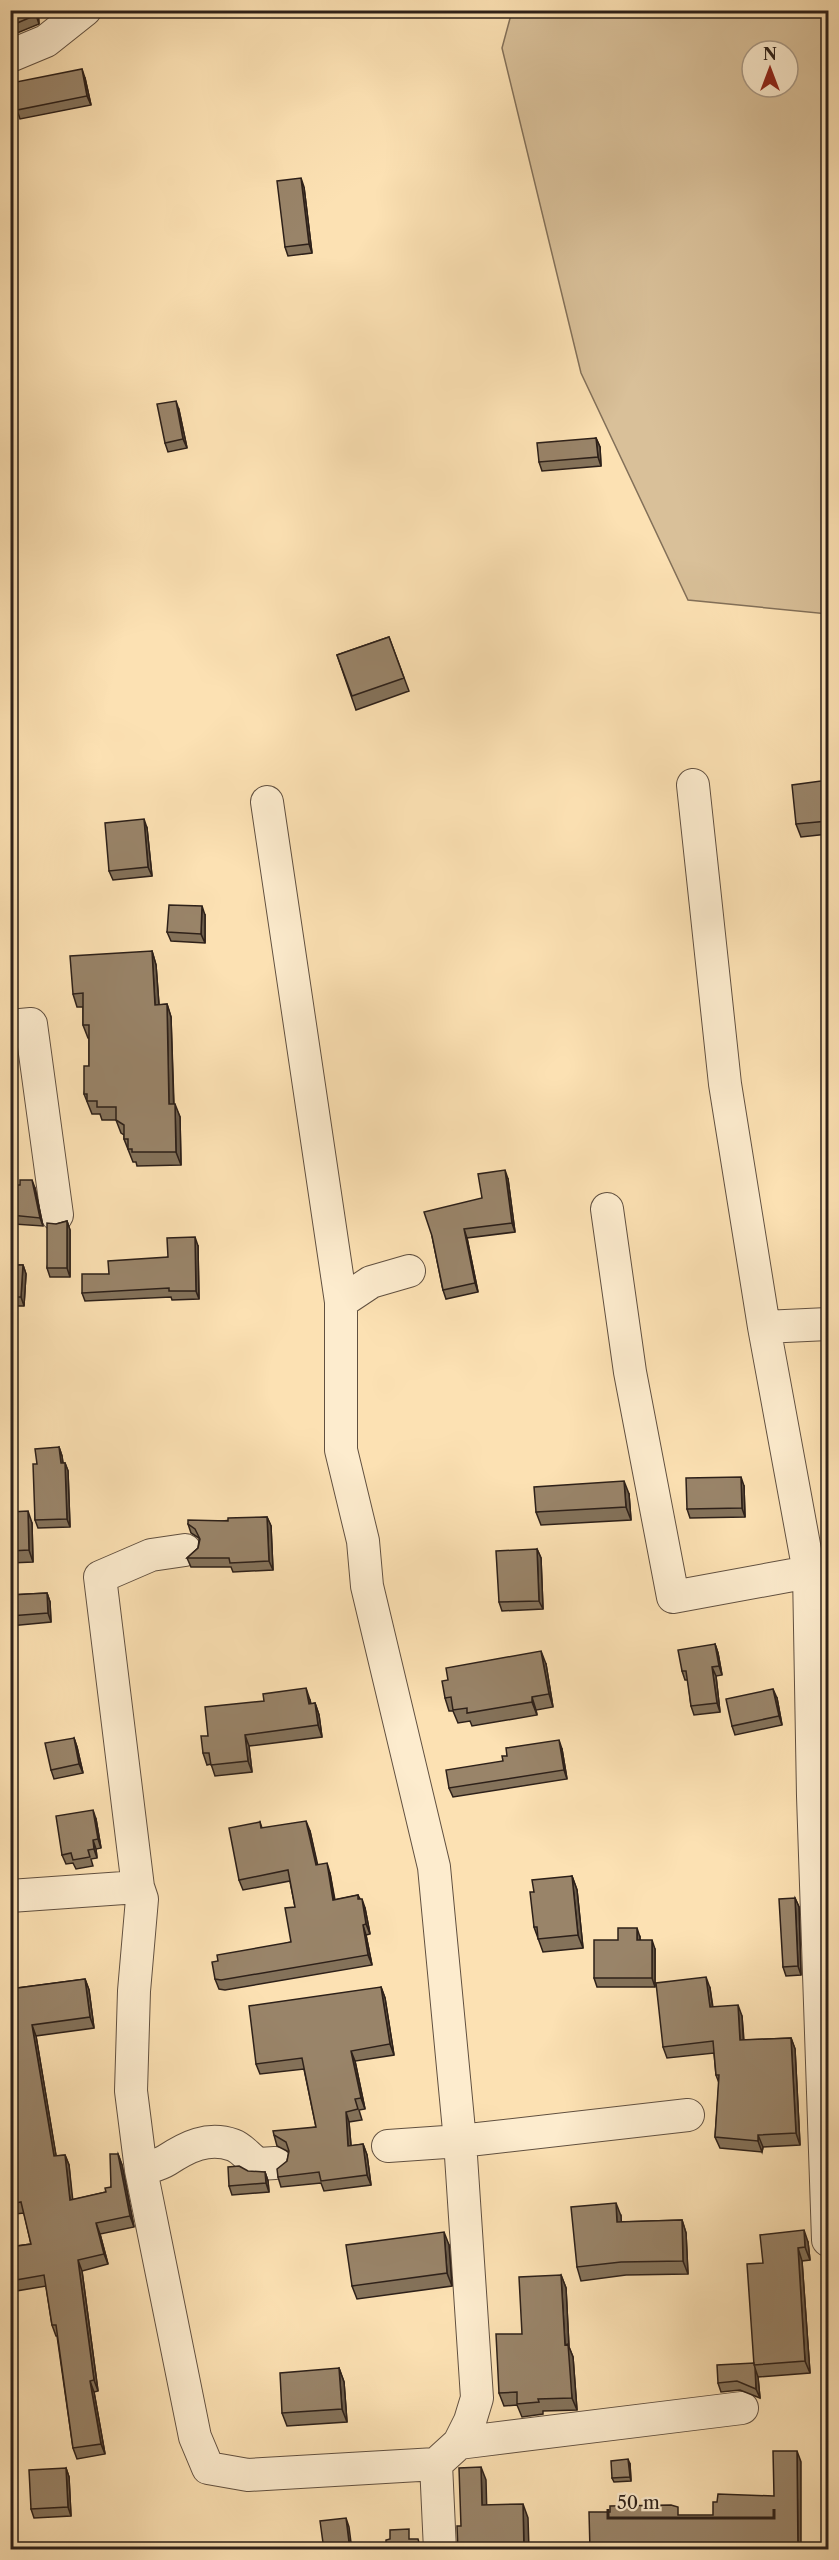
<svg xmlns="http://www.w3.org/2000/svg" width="839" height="2560" viewBox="0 0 839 2560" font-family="'Libre Caslon Text',serif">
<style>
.green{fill:#d9c099;stroke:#837059;stroke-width:1.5;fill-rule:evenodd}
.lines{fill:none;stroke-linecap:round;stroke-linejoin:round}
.minor-casing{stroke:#615040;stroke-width:34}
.minor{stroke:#fdecce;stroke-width:32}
.wall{fill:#84725a;stroke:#2d2019;stroke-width:1.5}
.shaded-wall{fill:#6b5c4a;stroke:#2d2019;stroke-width:1.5}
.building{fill:#998469;stroke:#2d2019;stroke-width:1.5}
</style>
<rect width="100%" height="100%" fill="#fce1b3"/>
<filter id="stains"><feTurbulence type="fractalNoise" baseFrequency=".00333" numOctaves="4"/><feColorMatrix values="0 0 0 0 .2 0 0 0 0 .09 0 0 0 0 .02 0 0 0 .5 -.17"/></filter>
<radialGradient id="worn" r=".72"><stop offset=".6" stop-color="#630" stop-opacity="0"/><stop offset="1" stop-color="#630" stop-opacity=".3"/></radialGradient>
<path class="green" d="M512,11H828V614L688,600L581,373L502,48ZM752,51H788V87H752Z"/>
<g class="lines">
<g class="minor-casing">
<path id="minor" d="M10,56L46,41L85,10
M693,785L725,1084L764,1327L828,1324
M267,802L341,1302
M10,1026L31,1024L57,1215
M607,1209L630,1372L673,1597L809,1572
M764,1327L809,1572L813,1796L828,2240
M138,1887L100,1577L151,1555L185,1550
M10,1896L138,1887L142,1899L134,1991L131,2091L141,2170L195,2437L208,2468L248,2475L436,2464L459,2443L470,2421L477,2398L460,2141L434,1867L367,1586L363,1541L341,1450V1302L371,1282L409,1271
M388,2146L460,2141L688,2115
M141,2170C149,2167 159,2165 167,2160C187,2147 208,2136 233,2145C244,2149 248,2159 259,2164L275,2163
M459,2443L742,2408
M436,2464L440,2550"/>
</g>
<use href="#minor" class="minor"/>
</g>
<path class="wall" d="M10,10H38L39,24L10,36Z
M85,78L91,105L20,119L17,110Z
M304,187L312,253L288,256L285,247Z
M179,410L187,448L168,452L165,443Z
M596,438L600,447L601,466L542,471L539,462Z
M389,637L409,691L356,710L337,655Z
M828,780V834L801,837L796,824Z
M147,828L152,876L113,880L109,871Z
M205,915V943L171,941L167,932Z
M152,951L156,965L159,1005L167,1004L171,1017L174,1104L180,1117L181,1165L137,1166L136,1162H133L124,1139V1135L121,1133L116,1120H102L100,1114H92L84,1094L89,1066V1038H88L83,1025V1007H77L73,994Z
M508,1179L515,1232L467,1238L478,1292L446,1299L443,1290L432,1236L482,1198Z
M10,1185L35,1188L43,1226L14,1224L13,1233H10Z
M67,1221L70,1230V1277H50L47,1268L56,1224Z
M198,1246L199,1299L172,1300L171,1297L85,1301L82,1293L109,1274L168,1257Z
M10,1265H23L26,1274L24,1306H10Z
M59,1447L62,1456L63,1463H65L68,1471L70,1527L38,1528L35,1520L37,1464Z
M744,1486L745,1517L690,1518L687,1509Z
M629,1494L631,1520L541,1525L536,1512Z
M10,1512L32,1523L33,1562L10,1563Z
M267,1517L271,1526L273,1570L233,1572L231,1567H191L187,1558L198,1548L199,1540V1538L191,1533L188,1524Z
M537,1549L541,1558L543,1609L502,1611L499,1602Z
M47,1593L50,1602L51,1622L10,1626V1595Z
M715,1644L718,1653L722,1675L716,1676L720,1712L694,1715L691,1706L688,1680H685L682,1671Z
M546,1664L553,1707L536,1710L537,1715L472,1726L470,1721L458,1723L453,1711H449L445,1698Z
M777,1698L782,1725L735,1735L732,1726Z
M310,1700L311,1704L315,1703L319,1715L322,1737L249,1746L252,1772L215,1776L211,1764L207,1765L203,1753L208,1736Z
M74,1738L77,1747L83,1773L54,1779L51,1770Z
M562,1749L567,1779L453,1797L449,1788L503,1761Z
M96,1819L101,1848L96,1849L97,1858L91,1859L93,1866L76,1869L73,1863L66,1864L62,1855Z
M260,1822L262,1828L310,1831L317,1865L330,1873L335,1900L358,1895L365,1908L370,1934L366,1935L372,1965L225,1990L219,1989L215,1979L218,1961L291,1942L295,1907L290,1881L243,1890L239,1880Z
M572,1876L577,1890L583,1948L543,1952L534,1927V1892Z
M795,1898L799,1907L801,1975L786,1976L783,1967Z
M640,1937V1940L655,1949V1987H597L594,1978Z
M85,1979L89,1990L94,2028L36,2036L56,2156L65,2155L69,2165L72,2200L106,2192L111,2187L118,2154L122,2165L134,2227L100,2234L108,2264L82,2271L98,2391L94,2392L105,2454L77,2459L73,2448L57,2336H56L52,2325L46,2286L10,2292V2247L31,2244L24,2213L15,2214L11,2204L10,1989Z
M381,1987L385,1998L394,2055L355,2061L365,2109L359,2110L362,2120L349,2122L351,2146L363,2144L367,2155L371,2185L324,2191L321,2183L281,2187L278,2177L287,2161L289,2152L277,2146L274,2135L316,2127L304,2069L260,2074L256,2064Z
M710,1988L713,2007L742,2016L744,2040L791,2038L795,2049L800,2145L763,2147L762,2152L720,2148L715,2137L719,2083L716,2075L714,2053L667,2058L663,2047Z
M265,2172L268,2181L269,2192L232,2195L229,2186Z
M621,2216V2222L682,2220L686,2233L688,2274L626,2275L581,2281L577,2267Z
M808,2242L810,2260L802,2261L810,2373L758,2377L760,2398L740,2390L721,2392L718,2383L754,2363L763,2263Z
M449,2245L452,2286L357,2299L352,2286Z
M561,2275L566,2288L569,2347L573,2357L577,2410L543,2411V2414L522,2417L517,2405L504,2406L499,2393L522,2334Z
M339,2368L344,2382L347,2422L287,2426L282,2413Z
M630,2464L631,2481L614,2482L612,2478Z
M66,2468L69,2477L71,2516L34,2518L31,2509Z"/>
<path class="shaded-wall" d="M35,10H38L39,24L36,15Z
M82,69L85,78L91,105L87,96Z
M301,178L304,187L312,253L309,244Z
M176,401L179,410L187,448L183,439Z
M596,438L600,447L601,466L598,457Z
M144,819L147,828L152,876L148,867Z
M202,906L205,915V943L201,934Z
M152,951L156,965L160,1018L155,1005Z
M167,1004L171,1017L174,1117L169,1104Z
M175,1104L180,1117L181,1165L176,1152Z
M505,1170L508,1179L515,1232L512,1223Z
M32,1180L35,1188L43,1226L40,1218Z
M11,1215L14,1224L13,1233L10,1226Z
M67,1221L70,1230V1277L67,1268Z
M464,1229L467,1238L478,1292L475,1283Z
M195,1237L198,1246L199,1299L196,1291Z
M23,1265L26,1274L24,1306L21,1297Z
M59,1447L62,1456L64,1471L61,1463Z
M65,1463L68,1471L70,1527L67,1519Z
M741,1477L744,1486L745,1517L742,1508Z
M624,1481L629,1494L631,1520L626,1507Z
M28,1511L32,1523L33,1562L29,1550Z
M267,1517L271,1526L273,1570L269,1561Z
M537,1549L541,1558L543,1609L539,1601Z
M47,1593L50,1602L51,1622L48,1613Z
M715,1644L718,1653L722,1675L719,1666Z
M541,1651L546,1664L553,1707L549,1694Z
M712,1667L716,1676L720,1712L717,1703Z
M306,1688L310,1700L313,1715L309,1704Z
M773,1689L777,1698L782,1725L779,1716Z
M532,1697L536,1710L537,1715L532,1702Z
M315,1703L319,1715L322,1737L318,1725Z
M245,1735L249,1746L252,1772L248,1761Z
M74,1738L77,1747L83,1773L79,1764Z
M559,1740L562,1749L567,1779L564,1770Z
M93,1810L96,1819L101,1848L98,1839Z
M306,1821L310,1831L320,1875L316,1865Z
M93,1840L96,1849L97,1858L94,1849Z
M327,1863L330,1873L336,1910L333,1900Z
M572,1876L577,1890L583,1948L578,1935Z
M795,1898L799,1907L801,1975L798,1966Z
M362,1899L365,1908L370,1934L366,1924Z
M363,1925L366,1935L372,1965L368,1955Z
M637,1928L640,1937V1949L637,1940Z
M652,1940L655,1949V1987L652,1978Z
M706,1977L710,1988L714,2019L710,2007Z
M85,1979L89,1990L94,2028L90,2017Z
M381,1987L385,1998L394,2055L390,2044Z
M738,2005L742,2016L744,2051L740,2040Z
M32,2025L36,2036L58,2167L54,2156Z
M791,2038L795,2049L800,2145L796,2133Z
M351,2051L355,2061L365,2109L361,2098Z
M346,2112L349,2122L352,2157L348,2146Z
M758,2135L763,2147L762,2152L758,2141Z
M363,2144L367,2155L371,2185L367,2175Z
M118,2154L122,2165L134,2227L130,2216Z
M65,2155L69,2165L74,2211L70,2200Z
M265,2172L268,2181L269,2192L266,2183Z
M616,2203L621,2216L622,2235L617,2222Z
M682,2220L686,2233L688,2274L683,2261Z
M96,2223L100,2234L108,2264L104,2254Z
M804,2230L808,2242L810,2260L805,2247Z
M444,2232L449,2245L452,2286L447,2273Z
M798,2248L802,2261L810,2373L805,2361Z
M78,2260L82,2271L98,2391L94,2380Z
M561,2275L566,2288L569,2347L573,2357L577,2410L572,2398L565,2345Z
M339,2368L344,2382L347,2422L342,2409Z
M755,2368L758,2377L760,2398L756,2389Z
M90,2381L94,2392L105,2454L101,2444Z
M797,2451L801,2462V2550H798Z
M628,2459L630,2464L631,2481L630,2477Z
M481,2467L486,2480L487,2518L482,2505Z
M66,2468L69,2477L71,2516L68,2507Z
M523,2504L528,2518L529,2550H524Z
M346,2518L349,2527L352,2550H350Z"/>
<path class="building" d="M10,10H35L36,15L10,26Z
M82,69L87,96L17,110L11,83Z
M301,178L309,244L285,247L277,181Z
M176,401L183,439L165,443L157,404Z
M596,438L598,457L539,462L537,443Z
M389,637L404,678L352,696L337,655Z
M828,780V821L796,824L792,785Z
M144,819L148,867L109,871L105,823Z
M169,905L202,906L201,934L167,932Z
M152,951L155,1005L167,1004L169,1104H175L176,1152H132V1149H128V1139H124V1125L116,1120V1107H97V1101H87V1094H84V1066H89V1025H83V993L73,994L70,956Z
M505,1170L512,1223L464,1229L475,1283L443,1290L432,1236L424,1212L482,1198L478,1174Z
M20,1180H32L40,1218L11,1215L10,1218V1185H20Z
M67,1221V1268H47V1223L56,1224Z
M195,1237L196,1291H169V1288L82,1293V1274H109L108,1261L168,1257L167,1238Z
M10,1265H23L21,1297H10Z
M59,1447L61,1463H65L67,1519L35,1520L33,1464H37L35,1449Z
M741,1477L742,1508L687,1509L686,1478Z
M624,1481L626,1507L536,1512L534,1487Z
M28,1511L29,1550L10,1551V1512Z
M267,1517L269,1561L230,1563L229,1558H187L198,1548L200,1539L195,1529L188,1524V1520L228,1521V1518Z
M537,1549L539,1601L499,1602L496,1551Z
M47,1593L48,1613L10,1616V1595Z
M715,1644L719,1666L712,1667L717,1703L691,1706L686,1671H682L678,1650Z
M541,1651L549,1694L532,1697V1702L467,1713V1708L453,1710L451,1697L445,1698L442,1681L448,1680L446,1668Z
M306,1688L309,1704L315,1703L318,1725L245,1735L248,1761L211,1765L209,1753H203L201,1736H208L205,1707L264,1701L263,1694Z
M773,1689L779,1716L732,1726L726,1699Z
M74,1738L79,1764L51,1770L45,1743Z
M559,1740L564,1770L449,1788L446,1770L503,1761L502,1756H507L506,1748Z
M93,1810L98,1839L93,1840L94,1849L88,1850L90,1857L73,1860L71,1853L62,1855L56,1816Z
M306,1821L316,1865L327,1863L333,1900L358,1895V1899H362L366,1924L363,1925L368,1955L221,1980L215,1979L212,1962L218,1961L217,1955L291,1942L285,1908L295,1907L288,1870L239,1880L229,1828L260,1822L261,1828Z
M572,1876L578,1935L538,1939L537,1927H534L530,1892H534L532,1880Z
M795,1898L798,1966L783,1967L779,1899Z
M618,1928H637V1940H652V1978H594V1940H618Z
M706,1977L710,2007L738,2005L740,2040L791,2038L796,2133L758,2135V2141L715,2137L719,2075H716L713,2041L663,2047L656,1983Z
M85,1979L90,2017L32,2025L54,2156L65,2155L70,2200L106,2192L105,2188L111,2187L110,2154H118L130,2216L96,2223L104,2254L78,2260L94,2380L90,2381L101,2444L73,2448L56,2325H52L44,2275L10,2281V2247L31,2244L21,2202L11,2204L10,2203V1989Z
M381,1987L390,2044L351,2051L361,2098L355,2099L358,2109L346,2112L348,2146L363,2144L367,2175L321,2181L319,2172L278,2177L277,2169L287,2161L289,2151L286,2142L274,2135L273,2131L316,2127L302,2058L256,2064L249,2006Z
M239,2166L248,2171L265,2172L266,2183L229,2186L228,2167Z
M616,2203L617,2222L682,2220L683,2261L621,2262L577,2267L571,2207Z
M804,2230L805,2247L798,2248L805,2361L754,2365L747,2264L763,2263L760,2235Z
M444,2232L447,2273L352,2286L346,2245Z
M561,2275L565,2345L568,2344L572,2398L538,2399L539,2402L517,2404V2392L499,2393L496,2334H522L519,2277Z
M754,2363L755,2368L756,2389L737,2381L718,2383L717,2365Z
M339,2368L342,2409L282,2413L280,2373Z
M773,2451H797L798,2550H590L589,2512H610V2506L671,2505L678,2507V2515H713V2502H717L718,2494L774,2496Z
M628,2459L630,2477L612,2478L611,2461Z
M481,2467L482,2505L523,2504L524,2550H458L457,2526H461L459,2468Z
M66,2468L68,2507L31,2509L29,2470Z
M346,2518L350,2550H324L320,2521Z
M409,2529V2539H418L421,2550H386V2540L390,2539V2530Z"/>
<rect width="839" height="2560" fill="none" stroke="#fce1b3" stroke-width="36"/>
<rect x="12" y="12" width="815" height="2536" fill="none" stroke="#2d2019" stroke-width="3"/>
<rect x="18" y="18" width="803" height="2524" fill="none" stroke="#2d2019" stroke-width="1.5"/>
<g transform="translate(770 69)"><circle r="28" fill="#fdecce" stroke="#aa9a86" stroke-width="1.5"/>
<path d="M0-4.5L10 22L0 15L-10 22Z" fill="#8f2418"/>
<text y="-9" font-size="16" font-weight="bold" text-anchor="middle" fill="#2d2019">N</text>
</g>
<path d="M608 2509v9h166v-9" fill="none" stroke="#2d2019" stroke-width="3"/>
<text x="617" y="2509" font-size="18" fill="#2d2019" stroke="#fdecce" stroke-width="4.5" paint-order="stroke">50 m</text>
<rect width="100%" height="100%" filter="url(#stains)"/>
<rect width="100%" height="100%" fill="url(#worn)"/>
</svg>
